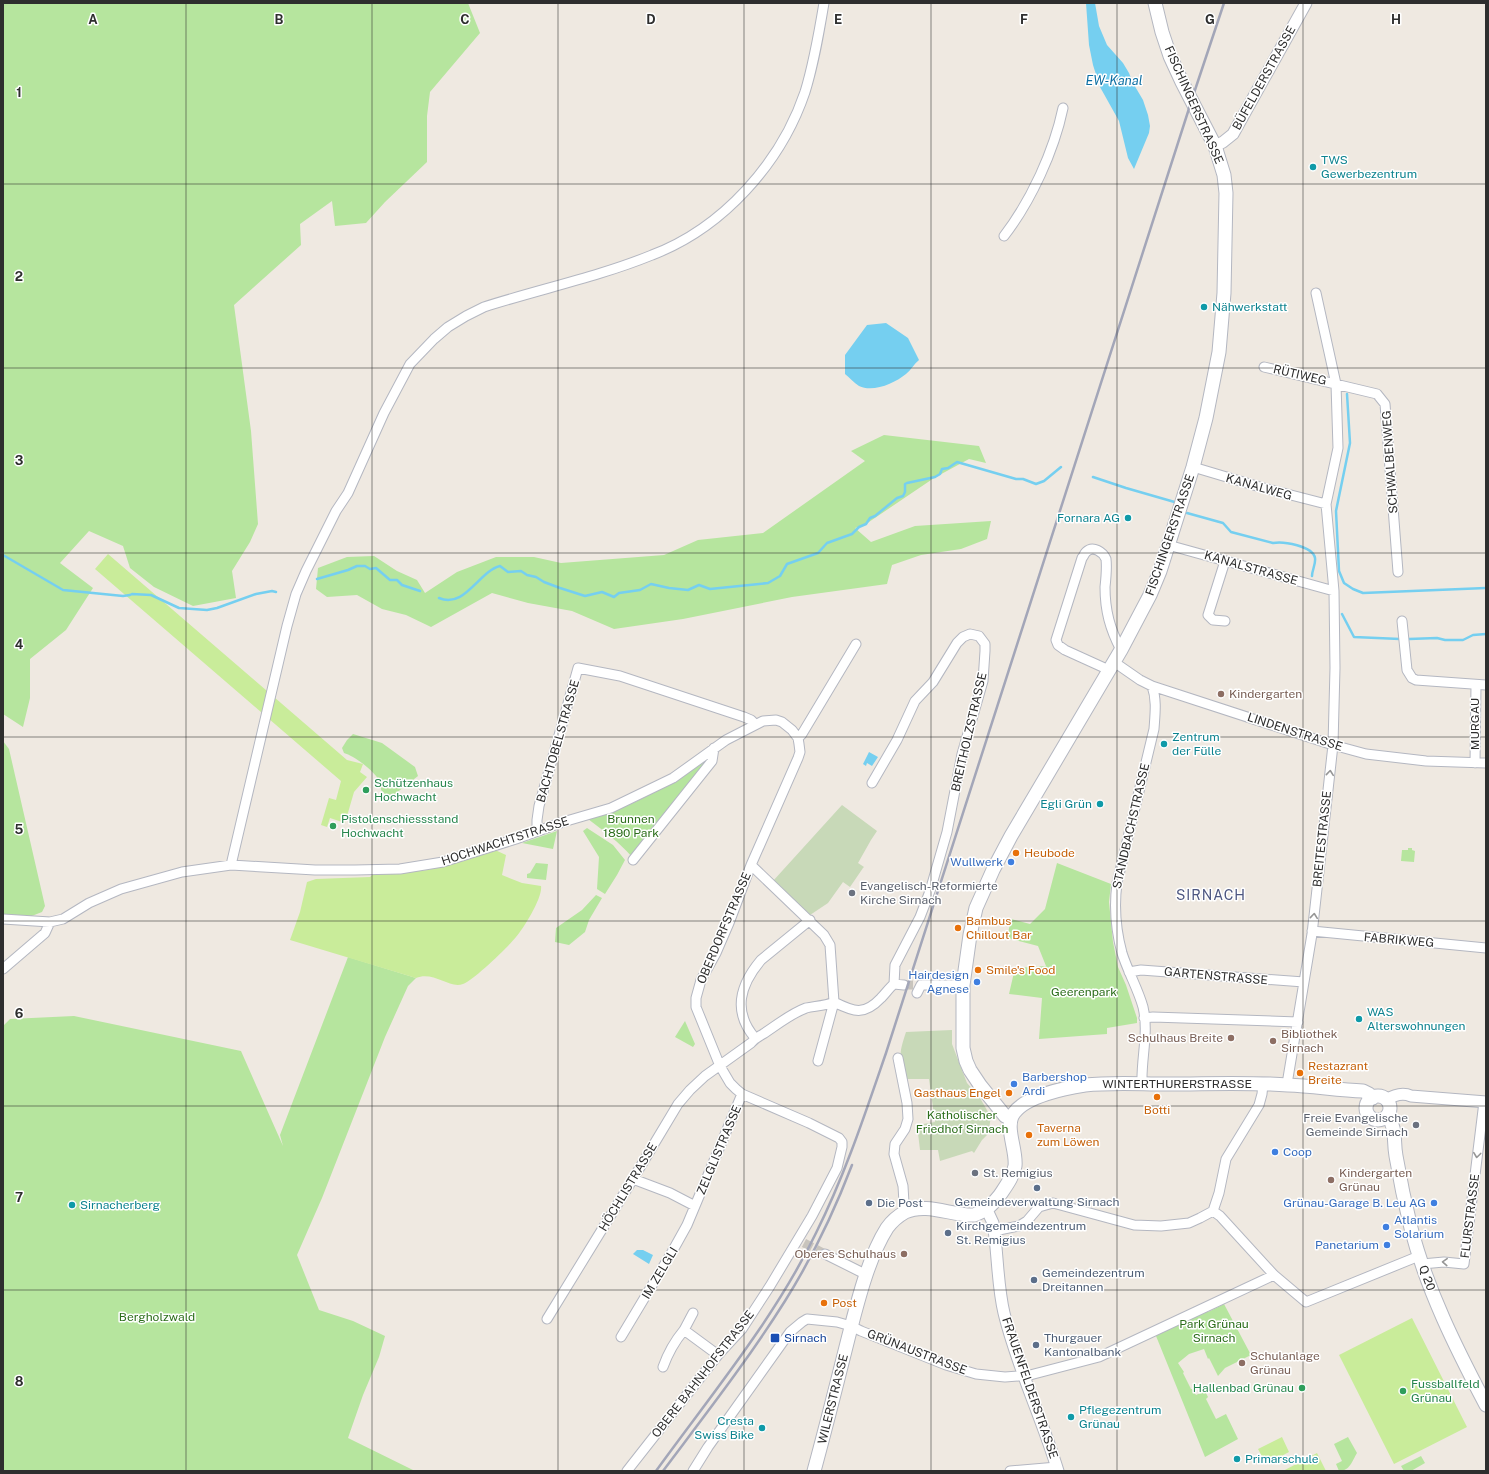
<svg xmlns="http://www.w3.org/2000/svg" width="1489" height="1474" viewBox="0 0 1489 1474" font-family="'Public Sans',sans-serif">
<style>
.green{fill:#b6e59e}
.cemetery{fill:#c8d9b8}
.pitch{fill:#c9ec9a}
.water{fill:#75cff0}
.lines{fill:none;stroke-linecap:round;stroke-linejoin:round}
.stream{stroke:#75cff0;stroke-width:2.5}
.minor-tunnel{stroke:#c8c4bd;stroke-width:9;stroke-dasharray:9 4.5;stroke-linecap:butt}
.minor-casing{stroke:#b4b7c1;stroke-width:11}
.tertiary-casing{stroke:#b4b7c1;stroke-width:13}
.secondary-casing{stroke:#b4b7c1;stroke-width:15}
.minor{stroke:#fff;stroke-width:9}
.tertiary{stroke:#fff;stroke-width:11}
.secondary{stroke:#fff;stroke-width:13}
.rail{stroke:#a3a6b8;stroke-width:2.5}
.oneway{stroke:#969696}
.grid{fill:none;stroke:#2e2e2e;stroke-width:1;stroke-opacity:0.55}
.culture-dot{fill:#0f9aa8;stroke:#fff;stroke-width:1.5}
.education-dot{fill:#8d6e63;stroke:#fff;stroke-width:1.5}
.leisure-dot{fill:#2e9e5b;stroke:#fff;stroke-width:1.5}
.food-dot{fill:#e8710a;stroke:#fff;stroke-width:1.5}
.shop-dot{fill:#3f7fe0;stroke:#fff;stroke-width:1.5}
.worship-dot{fill:#6b7280;stroke:#fff;stroke-width:1.5}
.service-dot{fill:#5c6f8a;stroke:#fff;stroke-width:1.5}
.transit-dot{fill:#1a4fb4;stroke:#fff;stroke-width:1.5}
.labels{text-anchor:middle;stroke-width:3;stroke-linejoin:round;paint-order:stroke}
.street-label{font-size:12px;fill:#2e2e2e;stroke:#fff}
.culture-label{font-size:12px;fill:#0d838f;stroke:#fff;text-anchor:start}
.education-label{font-size:12px;fill:#785e54;stroke:#fff;text-anchor:start}
.leisure-label{font-size:12px;fill:#27864d;stroke:#fff;text-anchor:start}
.park-label{font-size:12px;fill:#2c6e1b;stroke:#fff}
.food-label{font-size:12px;fill:#c56008;stroke:#fff;text-anchor:start}
.shop-label{font-size:12px;fill:#366cbe;stroke:#fff;text-anchor:end}
.worship-label{font-size:12px;fill:#5b616d;stroke:#fff;text-anchor:start}
.service-label{font-size:12px;fill:#4e5e75;stroke:#fff;text-anchor:start}
.transit-label{font-size:12px;fill:#164399;stroke:#fff;text-anchor:start}
.water-label{font-size:13px;font-style:italic;fill:#0d6fa3;stroke:#fff}
.quarter-label{font-size:14px;letter-spacing:1px;fill:#4d5680;stroke:#fff}
.grid-label{font-size:13px;text-anchor:middle;font-weight:bold;fill:#2e2e2e;stroke:#fff;stroke-width:3;stroke-linejoin:round;paint-order:stroke}
</style>
<rect width="100%" height="100%" fill="#efe9e1"/>
<path class="green" d="M3,3H468L480,33L430,92L427,116V162L385,202L366,223L335,226L332,201L300,224L301,245L234,305L251,431L258,524L250,542L232,571L236,598L193,606L154,587L130,568L123,546L89,531L60,563L93,588L66,630L30,659V698L23,727L3,714Z
M884,435L979,446L986,463L969,459L934,478L863,526L855,528L871,542L915,526L991,521L987,539L961,549L921,555L892,565L887,584L792,597L683,619L614,629L572,611L528,603L492,593L431,627L406,615L382,609L357,595L327,597L316,589L318,568L347,557L374,556L397,571L417,580L425,593L457,572L496,557H534L561,563L664,555L698,540L763,533L865,461L851,451Z
M353,734L382,743L415,767L418,776L395,794L388,797L381,790C381,789 381,785 381,784C377,773 355,756 344,753L342,748L347,740Z
M3,741L9,749L45,906L42,912L24,919L3,917Z
M706,761L707,763L632,857C619,842 604,831 588,819C631,808 669,785 706,761Z
M587,828L613,845L625,860L617,875L605,894L597,889L599,857L583,831Z
M557,831L553,849L522,843Z
M1408,848H1412V850L1415,851L1414,862L1401,861L1402,850H1408Z
M536,863L548,864L546,880L527,878V874L530,873Z
M1057,863L1111,884L1109,902L1113,942L1118,967L1126,985L1137,1018V1023L1107,1028V1034L1039,1039L1042,998L1009,994L1015,968L1046,966L1038,946L1007,938L1011,919L1030,924L1045,909Z
M596,895L602,898L589,920L585,932L569,945L555,942L556,928L582,910Z
M348,957L416,978L408,986L385,1037L322,1198L297,1255L319,1310L353,1321L385,1336L379,1357L363,1395L348,1438L415,1471H3V1026L10,1019L74,1016L241,1051L283,1146L280,1135Z
M685,1021L695,1044L693,1047L675,1037Z
M1224,1304L1251,1355L1225,1368L1218,1376L1209,1358L1208,1359L1204,1349L1189,1354L1178,1363L1184,1372L1183,1373L1191,1389H1192L1196,1395L1205,1391L1208,1397L1206,1399L1216,1419L1226,1414L1238,1439L1205,1457L1154,1331L1206,1308L1208,1312Z
M1348,1437L1357,1453C1352,1461 1350,1471 1339,1471L1336,1464L1342,1461L1334,1444Z
M1421,1456L1425,1463L1411,1471H1404L1401,1466Z"/>
<path class="cemetery" d="M842,805L877,831L871,840L858,863L864,867L863,868L850,887L843,882L828,903L810,915L773,881Z
M952,1030V1044L967,1083L980,1098L991,1117L988,1134L982,1140L974,1153L972,1151L940,1161L938,1150H920L917,1125L935,1122L929,1079H904C899,1057 899,1053 906,1032Z"/>
<path class="pitch" d="M108,554L347,760L363,764L360,772L367,777L354,792L345,823L330,818L327,827L321,825L329,798L336,800L341,781L95,569Z
M495,850L506,855L502,875L522,883L541,886C543,897 524,928 516,937C508,947 474,980 463,984C449,989 434,971 416,978L290,940L300,912L307,882L316,879L370,877L373,874L428,870Z
M1412,1318L1467,1427L1394,1464L1339,1355Z
M1282,1437L1289,1452L1266,1464L1258,1449Z
M1317,1453L1326,1471H1283Z"/>
<path class="water" d="M1086,3H1095L1099,26L1107,45L1123,63L1129,73L1133,83L1143,100L1148,115L1150,126L1149,133L1134,169L1128,158L1119,121L1100,87L1093,65L1089,45Z
M886,323L908,338L919,360C914,364 911,370 906,374C895,383 873,393 859,386C854,383 849,377 845,374V355L867,325Z
M869,752L878,757L872,766L867,763L866,766L863,764Z
M637,1250H643L653,1255L649,1264L633,1254Z"/>
<g class="lines">
<path class="stream" d="M1347,394L1350,443L1336,511L1339,571L1344,583L1353,589L1363,593L1486,588
M1093,477L1126,488L1178,503
M1187,513L1223,523L1231,532L1273,543C1283,541 1313,546 1315,558C1316,564 1312,570 1312,576
M3,555L63,590L123,596L130,595L132,594L151,595L179,608L207,610L217,608L256,594L272,591L276,592
M317,579L348,570L357,566H365L370,569L376,568L390,580H397L402,585L420,591
M439,598C465,609 479,571 500,566L508,572L521,571L527,575L536,577L544,582L560,588L585,596L602,592L614,597L619,593L640,590L651,584L669,588L688,590L699,585L710,589L768,583L780,576L787,564L818,553L827,543L852,534L859,527L866,524L870,518L875,516L897,498L903,496L905,492V484L907,483L935,477L940,474L942,469L948,468L957,462L1016,479H1023L1036,484L1044,481L1061,467
M1342,614L1354,637L1400,639
M1409,639L1437,638L1445,640H1463L1473,635L1486,634"/>
<path class="minor-tunnel" d="M904,985H921
M804,1243L825,1254"/>
<g class="minor-casing">
<path id="minor" d="M1004,236C1031,201 1054,151 1063,108
M1264,367L1377,394L1385,404L1398,572
M1193,467L1260,487L1326,504
M1168,545L1334,591
M1225,561L1208,615L1213,620L1225,621
M1402,621L1407,670L1412,678L1416,680L1486,685
M1114,662L1140,680L1152,686L1333,745L1366,754L1426,761L1486,763
M1109,670L1065,650L1058,645L1056,640L1082,558C1084,556 1084,554 1086,552C1093,545 1103,552 1106,559C1107,568 1106,578 1105,587C1105,611 1110,629 1121,650
M798,738L802,734L856,644
M1475,763L1476,685
M872,783L897,740L915,701L933,682L957,643L963,637L970,634L979,636L985,644V651L983,681L962,754L947,832L930,891L920,917L895,965L894,984
M537,831V820L539,806L578,668L620,676L744,717L751,720L755,724
M633,860L712,761L714,748
M231,865L287,626L296,594L306,571L336,511L348,493L384,413L410,364L434,339L448,327L466,316L484,307C540,289 598,277 652,255C723,228 781,163 805,92C814,63 819,33 824,3
M751,865L824,935L830,945L834,1002C854,1012 864,1016 881,998C886,993 889,988 894,984L904,985
M3,919L50,922L63,919L89,903L121,889L182,872L231,865L315,870H355L400,869L443,862L516,839L563,822L611,808L673,778L726,740L763,721L776,720L782,722L792,730L798,738L799,744L800,752L798,758L751,865L729,923L716,953L701,980L696,998V1007L720,1066L730,1083L736,1089L742,1094L809,1123L839,1138L842,1142V1147L837,1168L812,1216L770,1286L742,1329L718,1355L627,1471
M1312,931L1486,948
M3,969L45,933L50,922
M1129,972L1141,970L1304,982
M917,993L921,985H963
M1144,1018L1153,1017L1298,1022
M755,1038C732,1011 740,985 761,960L810,920
M898,1058L907,1103L908,1119L905,1129L895,1144L894,1154L903,1186L904,1203L907,1212
M818,1061L834,1002
M1142,1084C1141,1058 1149,1033 1143,1007C1138,989 1128,972 1122,953C1116,931 1114,906 1117,883L1154,729C1155,714 1157,700 1152,686
M1287,1084L1312,934L1333,745L1335,668L1334,591L1326,504L1338,448L1336,384L1316,293
M633,1179L670,1193L695,1206
M1213,1211L1220,1216L1274,1275L1306,1302L1419,1256
M994,1231L1019,1226L1027,1221L1039,1207L1053,1203L1134,1225L1161,1226L1189,1223L1200,1218L1213,1211L1219,1193L1226,1159L1259,1105L1262,1094L1263,1084
M825,1254L867,1275
M1422,1264L1444,1262L1464,1264L1484,1102
M547,1319L633,1179L678,1104L690,1090L705,1076L751,1043C755,1038 758,1037 763,1034C777,1025 790,1014 806,1008C815,1006 825,1006 834,1002
M684,1330L693,1313
M621,1337L672,1252L687,1225L742,1094
M663,1367C668,1353 674,1342 684,1330L718,1355
M693,1471L708,1447L790,1332L802,1322L807,1319L837,1322L851,1326L861,1331L946,1365L976,1374L1005,1377L1030,1375L1099,1357L1274,1275
M1010,1471L1057,1467"/>
</g>
<g class="tertiary-casing">
<path id="tertiary" d="M1215,146L1223,142L1233,134L1306,3
M1386,1100C1394,1095 1402,1092 1411,1096L1486,1102
M987,1210L993,1223C998,1252 997,1284 1004,1313C1017,1367 1042,1418 1058,1471"/>
</g>
<g class="secondary-casing">
<path id="secondary" d="M1366 1108a12 12 0 1 1 24 0a12 12 0 1 1-24 0Z
M1388,1115C1397,1132 1393,1139 1396,1156C1400,1180 1405,1204 1411,1228C1427,1290 1456,1348 1486,1405
M1011,1119L1005,1116L980,1085L970,1070L966,1061L963,1048V985L970,935L976,908L993,870L1011,836L1121,650L1150,595L1160,571L1193,467L1206,418L1219,352L1224,293L1226,193L1224,175L1215,146L1182,82L1170,56L1162,32L1155,3
M814,1471C826,1427 837,1383 848,1339C857,1304 868,1258 887,1228C892,1221 898,1216 905,1212C927,1202 952,1216 974,1215C986,1211 992,1205 1000,1195C1006,1186 1013,1177 1015,1166C1017,1150 1004,1126 1014,1113C1026,1096 1065,1088 1085,1085C1112,1082 1140,1084 1167,1084C1207,1084 1248,1082 1288,1085C1313,1086 1338,1090 1363,1091L1369,1094L1373,1098"/>
</g>
<use href="#minor" class="minor"/>
<use href="#tertiary" class="tertiary"/>
<use href="#secondary" class="secondary"/>
<path class="rail" d="M656,1471C711,1395 775,1318 816,1233C845,1175 865,1114 886,1053L1194,93L1224,3
M663,1471C705,1415 748,1360 785,1301C812,1258 834,1212 852,1165"/>
</g>
<defs><path id="oneway-chevron" d="M-2-3.5L2.5 0L-2 3.5" fill="none" stroke-width="1.6" stroke-linecap="round" stroke-linejoin="round"/></defs>
<g class="oneway">
<use href="#oneway-chevron" transform="translate(1330 773) rotate(-84)"/>
<use href="#oneway-chevron" transform="translate(1314 916) rotate(-84)"/>
<use href="#oneway-chevron" transform="translate(1477 1155) rotate(97)"/>
<use href="#oneway-chevron" transform="translate(1445 1262) rotate(-177)"/>
</g>
<path class="grid" d="M186,3V1471M372,3V1471M558,3V1471M744,3V1471M931,3V1471M1117,3V1471M1303,3V1471M3,184H1486M3,368H1486M3,553H1486M3,737H1486M3,921H1486M3,1106H1486M3,1290H1486"/>
<g class="culture-dot">
<circle cx="1313" cy="167" r="4"/>
<circle cx="1204" cy="307" r="4"/>
<circle cx="1128" cy="518" r="4"/>
<circle cx="1164" cy="744" r="4"/>
<circle cx="1100" cy="804" r="4"/>
<circle cx="1359" cy="1019" r="4"/>
<circle cx="72" cy="1205" r="4"/>
<circle cx="1071" cy="1417" r="4"/>
<circle cx="762" cy="1428" r="4"/>
<circle cx="1237" cy="1459" r="4"/>
</g>
<g class="education-dot">
<circle cx="1221" cy="694" r="4"/>
<circle cx="1231" cy="1038" r="4"/>
<circle cx="1273" cy="1041" r="4"/>
<circle cx="1331" cy="1180" r="4"/>
<circle cx="904" cy="1254" r="4"/>
<circle cx="1242" cy="1363" r="4"/>
</g>
<g class="leisure-dot">
<circle cx="366" cy="790" r="4"/>
<circle cx="333" cy="826" r="4"/>
<circle cx="1302" cy="1388" r="4"/>
<circle cx="1403" cy="1391" r="4"/>
</g>
<g class="food-dot">
<circle cx="1016" cy="853" r="4"/>
<circle cx="958" cy="928" r="4"/>
<circle cx="978" cy="970" r="4"/>
<circle cx="1300" cy="1073" r="4"/>
<circle cx="1009" cy="1093" r="4"/>
<circle cx="1157" cy="1097" r="4"/>
<circle cx="1029" cy="1135" r="4"/>
<circle cx="824" cy="1303" r="4"/>
</g>
<g class="shop-dot">
<circle cx="1011" cy="862" r="4"/>
<circle cx="977" cy="982" r="4"/>
<circle cx="1014" cy="1084" r="4"/>
<circle cx="1275" cy="1152" r="4"/>
<circle cx="1434" cy="1203" r="4"/>
<circle cx="1386" cy="1227" r="4"/>
<circle cx="1387" cy="1245" r="4"/>
</g>
<g class="worship-dot">
<circle cx="852" cy="893" r="4"/>
<circle cx="1416" cy="1125" r="4"/>
<circle cx="975" cy="1173" r="4"/>
</g>
<g class="service-dot">
<circle cx="1037" cy="1188" r="4"/>
<circle cx="869" cy="1203" r="4"/>
<circle cx="948" cy="1233" r="4"/>
<circle cx="1034" cy="1280" r="4"/>
<circle cx="1036" cy="1345" r="4"/>
</g>
<rect class="transit-dot" x="770" y="1333" width="10" height="10" rx="2"/>
<g class="labels">
<g class="street-label">
<text transform="translate(1264 78) rotate(-61)" y="4">BÜFELDERSTRASSE</text>
<text transform="translate(1194 105) rotate(66)" y="4">FISCHINGERSTRASSE</text>
<text transform="translate(1300 375) rotate(13)" y="4">RÜTIWEG</text>
<text transform="translate(1390 462) rotate(-94)" y="4">SCHWALBENWEG</text>
<text transform="translate(1259 487) rotate(16)" y="4">KANALWEG</text>
<text transform="translate(1170 535) rotate(-71)" y="4">FISCHINGERSTRASSE</text>
<text transform="translate(1251 568) rotate(16)" y="4">KANALSTRASSE</text>
<text transform="translate(1475 724) rotate(-90)" y="4">MURGAU</text>
<text transform="translate(969 732) rotate(-77)" y="4">BREITHOLZSTRASSE</text>
<text transform="translate(1295 732) rotate(18)" y="4">LINDENSTRASSE</text>
<text transform="translate(558 741) rotate(-74)" y="4">BACHTOBELSTRASSE</text>
<text transform="translate(1131 826) rotate(-77)" y="4">STANDBACHSTRASSE</text>
<text transform="translate(1322 839) rotate(-84)" y="4">BREITESTRASSE</text>
<text transform="translate(505 841) rotate(-18)" y="4">HOCHWACHTSTRASSE</text>
<text transform="translate(724 928) rotate(-67)" y="4">OBERDORFSTRASSE</text>
<text transform="translate(1399 940) rotate(5)" y="4">FABRIKWEG</text>
<text transform="translate(1216 976) rotate(5)" y="4">GARTENSTRASSE</text>
<text x="1177" y="1088">WINTERTHURERSTRASSE</text>
<text transform="translate(719 1150) rotate(-67)" y="4">ZELGLISTRASSE</text>
<text transform="translate(628 1187) rotate(-59)" y="4">HÖCHLISTRASSE</text>
<text transform="translate(1470 1216) rotate(-83)" y="4">FLURSTRASSE</text>
<text transform="translate(660 1273) rotate(-59)" y="4">IM ZELGLI</text>
<text transform="translate(1427 1278) rotate(70)" y="4">Q 20</text>
<text transform="translate(917 1352) rotate(21)" y="4">GRÜNAUSTRASSE</text>
<text transform="translate(703 1374) rotate(-52)" y="4">OBERE BAHNHOFSTRASSE</text>
<text transform="translate(1030 1388) rotate(71)" y="4">FRAUENFELDERSTRASSE</text>
<text transform="translate(833 1399) rotate(-76)" y="4">WILERSTRASSE</text>
</g>
<g class="culture-label">
<text x="1321" y="164">TWS<tspan x="1321" dy="14">Gewerbezentrum</tspan></text>
<text x="1212" y="311">Nähwerkstatt</text>
<text x="1120" y="522" text-anchor="end">Fornara AG</text>
<text x="1172" y="741">Zentrum<tspan x="1172" dy="14">der Fülle</tspan></text>
<text x="1092" y="808" text-anchor="end">Egli Grün</text>
<text x="1367" y="1016">WAS<tspan x="1367" dy="14">Alterswohnungen</tspan></text>
<text x="80" y="1209">Sirnacherberg</text>
<text x="1079" y="1414">Pflegezentrum<tspan x="1079" dy="14">Grünau</tspan></text>
<text x="754" y="1425" text-anchor="end">Cresta<tspan x="754" dy="14">Swiss Bike</tspan></text>
<text x="1245" y="1463">Primarschule</text>
</g>
<g class="education-label">
<text x="1229" y="698">Kindergarten</text>
<text x="1281" y="1038">Bibliothek<tspan x="1281" dy="14">Sirnach</tspan></text>
<text x="1223" y="1042" text-anchor="end">Schulhaus Breite</text>
<text x="1339" y="1177">Kindergarten<tspan x="1339" dy="14">Grünau</tspan></text>
<text x="896" y="1258" text-anchor="end">Oberes Schulhaus</text>
<text x="1250" y="1360">Schulanlage<tspan x="1250" dy="14">Grünau</tspan></text>
</g>
<g class="leisure-label">
<text x="374" y="787">Schützenhaus<tspan x="374" dy="14">Hochwacht</tspan></text>
<text x="341" y="823">Pistolenschiessstand<tspan x="341" dy="14">Hochwacht</tspan></text>
<text x="1411" y="1388">Fussballfeld<tspan x="1411" dy="14">Grünau</tspan></text>
<text x="1294" y="1392" text-anchor="end">Hallenbad Grünau</text>
</g>
<g class="park-label">
<text x="631" y="823">Brunnen<tspan x="631" dy="14">1890 Park</tspan></text>
<text x="1084" y="996">Geerenpark</text>
<text x="962" y="1119">Katholischer<tspan x="962" dy="14">Friedhof Sirnach</tspan></text>
<text x="157" y="1321">Bergholzwald</text>
<text x="1214" y="1328">Park Grünau<tspan x="1214" dy="14">Sirnach</tspan></text>
</g>
<g class="food-label">
<text x="1024" y="857">Heubode</text>
<text x="966" y="925">Bambus<tspan x="966" dy="14">Chillout Bar</tspan></text>
<text x="986" y="974">Smile's Food</text>
<text x="1308" y="1070">Restazrant<tspan x="1308" dy="14">Breite</tspan></text>
<text x="1001" y="1097" text-anchor="end">Gasthaus Engel</text>
<text x="1157" y="1114" text-anchor="middle">Botti</text>
<text x="1037" y="1132">Taverna<tspan x="1037" dy="14">zum Löwen</tspan></text>
<text x="832" y="1307">Post</text>
</g>
<g class="shop-label">
<text x="1003" y="866">Wullwerk</text>
<text x="969" y="979">Hairdesign<tspan x="969" dy="14">Agnese</tspan></text>
<text x="1022" y="1081" text-anchor="start">Barbershop<tspan x="1022" dy="14">Ardi</tspan></text>
<text x="1283" y="1156" text-anchor="start">Coop</text>
<text x="1426" y="1207">Grünau-Garage B. Leu AG</text>
<text x="1394" y="1224" text-anchor="start">Atlantis<tspan x="1394" dy="14">Solarium</tspan></text>
<text x="1379" y="1249">Panetarium</text>
</g>
<g class="worship-label">
<text x="860" y="890">Evangelisch-Reformierte<tspan x="860" dy="14">Kirche Sirnach</tspan></text>
<text x="1408" y="1122" text-anchor="end">Freie Evangelische<tspan x="1408" dy="14">Gemeinde Sirnach</tspan></text>
<text x="983" y="1177">St. Remigius</text>
</g>
<g class="service-label">
<text x="1037" y="1206" text-anchor="middle">Gemeindeverwaltung Sirnach</text>
<text x="877" y="1207">Die Post</text>
<text x="956" y="1230">Kirchgemeindezentrum<tspan x="956" dy="14">St. Remigius</tspan></text>
<text x="1042" y="1277">Gemeindezentrum<tspan x="1042" dy="14">Dreitannen</tspan></text>
<text x="1044" y="1342">Thurgauer<tspan x="1044" dy="14">Kantonalbank</tspan></text>
</g>
<g class="transit-label">
<text x="784" y="1342">Sirnach</text>
</g>
<g class="water-label">
<text x="1114" y="85">EW-Kanal</text>
</g>
<g class="quarter-label">
<text x="1211" y="900">SIRNACH</text>
</g>
</g>
<g class="grid-label">
<text x="93" y="24">A</text>
<text x="279" y="24">B</text>
<text x="465" y="24">C</text>
<text x="651" y="24">D</text>
<text x="838" y="24">E</text>
<text x="1024" y="24">F</text>
<text x="1210" y="24">G</text>
<text x="1396" y="24">H</text>
<text x="19" y="97">1</text>
<text x="19" y="281">2</text>
<text x="19" y="465">3</text>
<text x="19" y="649">4</text>
<text x="19" y="834">5</text>
<text x="19" y="1018">6</text>
<text x="19" y="1202">7</text>
<text x="19" y="1386">8</text>
</g>
<rect width="1489" height="1474" fill="none" stroke="#2e2e2e" stroke-width="8"/>
</svg>
